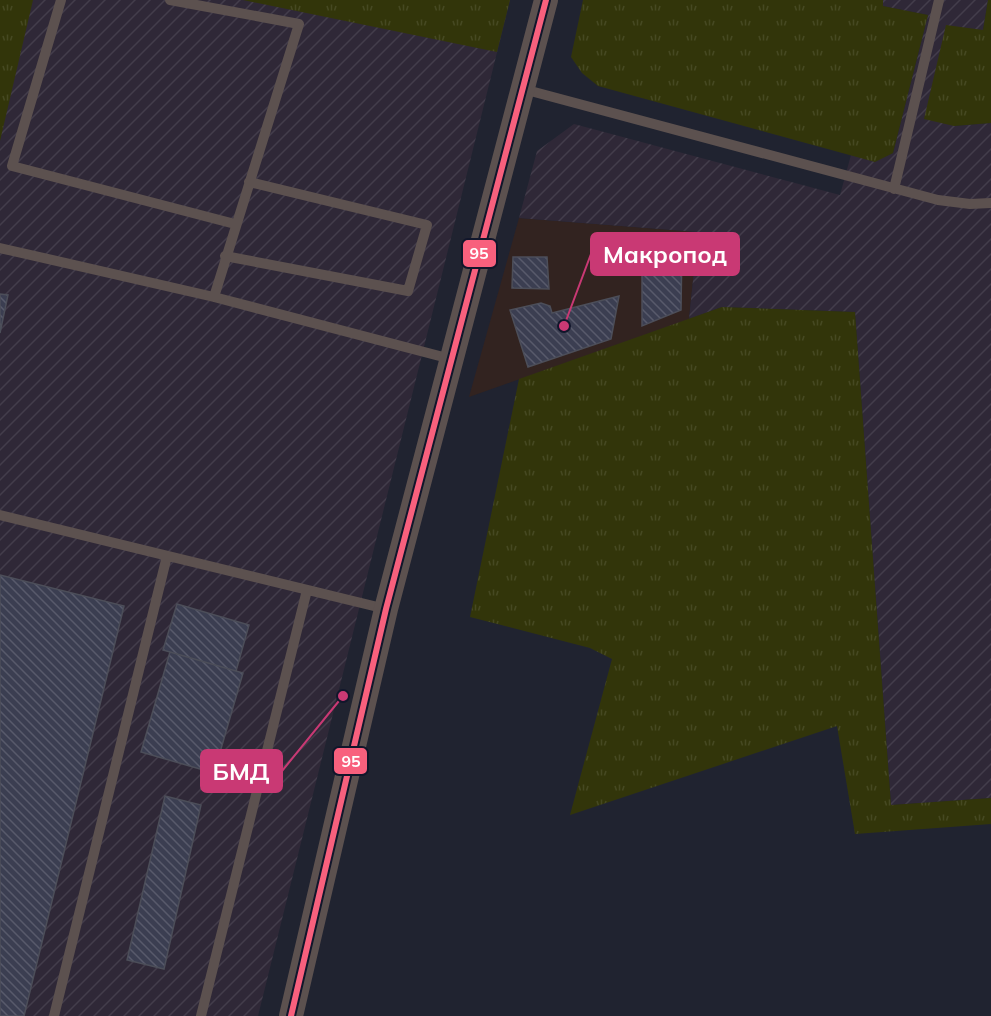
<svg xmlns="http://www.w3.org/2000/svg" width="991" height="1016" viewBox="0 0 991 1016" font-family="Mulish,sans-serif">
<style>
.commercial{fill:#322320}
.industrial{fill:url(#industrial-furrows)}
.grass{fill:url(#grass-tufts)}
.building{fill:url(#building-back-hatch);stroke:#4c4e59;stroke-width:1.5}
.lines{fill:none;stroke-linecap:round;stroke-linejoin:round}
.service{stroke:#5c514f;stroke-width:10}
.tertiary{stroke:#5c514f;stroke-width:24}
.bus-1-casing{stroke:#11162b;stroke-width:10}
.bus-1{stroke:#f8607d;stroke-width:6}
.leader{fill:none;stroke:#c93974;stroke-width:2}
.callout-dot{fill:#c93974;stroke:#11162b;stroke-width:2}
.callout{fill:#c93974;stroke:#c93974;stroke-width:2}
.callout-label{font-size:24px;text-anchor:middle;font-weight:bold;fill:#fff}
.line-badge{stroke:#11162b;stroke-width:2}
.badge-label{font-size:16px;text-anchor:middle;font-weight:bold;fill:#fff}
</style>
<defs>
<pattern id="industrial-furrows" width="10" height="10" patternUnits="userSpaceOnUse" patternTransform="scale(1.5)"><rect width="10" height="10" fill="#2f2837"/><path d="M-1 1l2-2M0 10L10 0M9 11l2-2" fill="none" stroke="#433d4b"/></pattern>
<pattern id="grass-tufts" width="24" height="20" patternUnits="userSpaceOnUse" patternTransform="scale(1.5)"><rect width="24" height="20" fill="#32350a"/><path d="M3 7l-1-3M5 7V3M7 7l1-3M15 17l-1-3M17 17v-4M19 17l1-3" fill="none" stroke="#464922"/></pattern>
<pattern id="building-back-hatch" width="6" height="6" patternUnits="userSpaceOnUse" patternTransform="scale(1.5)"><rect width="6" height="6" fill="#3b3e51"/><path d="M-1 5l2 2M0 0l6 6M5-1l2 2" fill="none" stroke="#585a6b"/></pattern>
</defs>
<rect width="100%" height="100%" fill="#202330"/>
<path class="commercial" d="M519,218L698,232L689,319L469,397Z"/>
<path class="industrial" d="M0,0H510L258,1016H0Z
M883,0H988L983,30L954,126L991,123V798L891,805L855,312L722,307L689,319L698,232L519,218L537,151L574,124L840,195L851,155L875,161L893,153L928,15L882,6Z"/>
<path class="grass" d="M0,0H33L0,141Z
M243,0H510L497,52Z
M583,0H883V6L928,15L893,153L875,162L598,86L582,73L571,57Z
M988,0H991V123L954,126L924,119L946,25L983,30Z
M722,307L855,312L891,805L991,798V824L855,834L837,726L570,815L612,659L590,648L470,617L519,379Z"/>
<path class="building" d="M642,242L682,246L681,310L642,326Z
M513,257H547L549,289L512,288Z
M0,294L8,295L0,333Z
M619,296L611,339L528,367L510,310L541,303L550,306L552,313Z
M0,575L124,606L24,1016H0Z
M177,604L249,625L236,671L163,650Z
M170,652L243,673L214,773L141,752Z
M165,796L201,805L164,969L127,960Z"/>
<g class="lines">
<path class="service" d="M61,0L12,166L235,224
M170,0L299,24L214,297
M523,89L938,200L970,204L991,203
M894,189L939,0
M0,248L214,297L451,359
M225,256L408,291L427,225L249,182
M0,515L386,609
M54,1016L167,556
M201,1016L307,590"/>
<path class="tertiary" d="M291,1016L386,609L546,0"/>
<g class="bus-1-casing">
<path id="bus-1" d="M291,1016L386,609L546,0"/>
</g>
<use href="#bus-1" class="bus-1"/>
</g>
<path class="leader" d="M564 326L591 254M343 696L282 771"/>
<g class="callout-dot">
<circle cx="564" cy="326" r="6"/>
<circle cx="343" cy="696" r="6"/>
</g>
<g class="callout">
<rect x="591" y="233" width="148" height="42" rx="6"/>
<rect x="201" y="750" width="81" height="42" rx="6"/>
</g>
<g class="callout-label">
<text x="665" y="263">Макропод</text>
<text x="241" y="780">БМД</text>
</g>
<g class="line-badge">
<rect x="462" y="239" width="35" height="29" rx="6" fill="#f8607d"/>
<rect x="333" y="747" width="35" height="28" rx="6" fill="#f8607d"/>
</g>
<g class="badge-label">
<text x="479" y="259">95</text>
<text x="351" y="767">95</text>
</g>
</svg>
